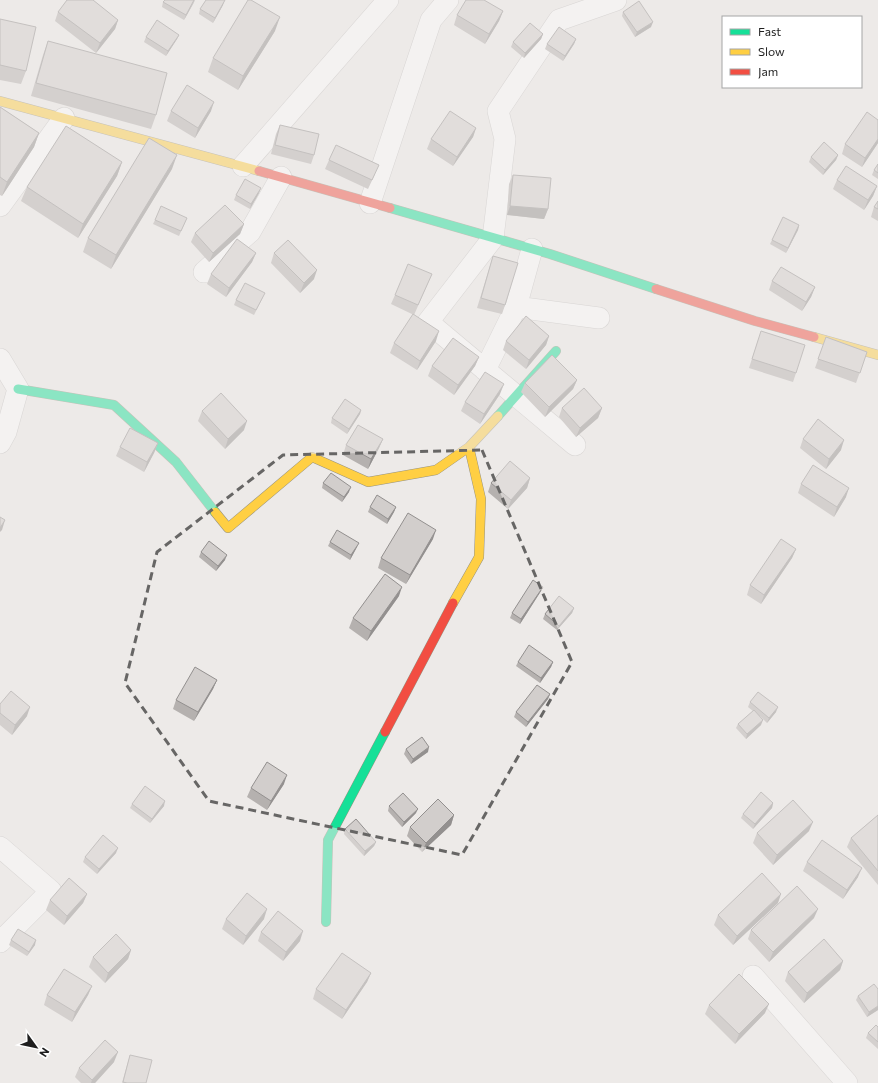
<svg xmlns="http://www.w3.org/2000/svg" width="878" height="1083" viewBox="0 0 878 1083" font-family="Commissioner,sans-serif">
<style>
.lines{fill:none;stroke-linecap:round;stroke-linejoin:round}
.street-casing{stroke:#c0bfbe;stroke-width:22}
.fast-casing{stroke:#979381;stroke-width:10}
.slow-casing{stroke:#979381;stroke-width:10}
.jam-casing{stroke:#979381;stroke-width:10}
.street{stroke:#fcfcfc;stroke-width:21}
.fast{stroke:#16e098;stroke-width:9}
.slow{stroke:#ffcf43;stroke-width:9}
.jam{stroke:#f24e42;stroke-width:9}
.wall{fill:#b5b1af}
.shaded-wall{fill:#93908f}
.building{fill:#d2cecc;stroke:#93908f}
.marked{fill:none;stroke:#676665;stroke-width:3;stroke-dasharray:8 5;stroke-linejoin:round}
</style>
<rect width="100%" height="100%" fill="#edeae8"/>
<g class="lines">
<g class="street-casing">
<path id="street" d="M243,166L388,0
M370,203L431,20L448,0
M0,206L64,118
M204,272L250,232L281,177
M516,307L599,318
M0,359L18,389L6,432L0,443
M485,370L516,307L532,249
M575,445L428,322L493,238L505,139L498,111L559,20L616,0
M0,847L51,891L0,942
M753,976L847,1083"/>
</g>
<g class="fast-casing">
<path id="fast" d="M390,208L550,254L656,289
M18,389L114,405L176,462L215,512
M498,416L556,351
M326,922L328,840L385,732"/>
</g>
<g class="slow-casing">
<path id="slow" d="M0,101L259,171
M814,337L878,355
M215,512L228,528L312,457L368,482L436,470L469,447L498,416
M453,603L479,557L481,499L469,447"/>
</g>
<g class="jam-casing">
<path id="jam" d="M259,171L390,208
M656,289L755,321L814,337
M385,732L453,603"/>
</g>
<use href="#street" class="street"/>
<use href="#fast" class="fast"/>
<use href="#slow" class="slow"/>
<use href="#jam" class="jam"/>
</g>
<path class="wall" d="M195,0L193,4L184,20L162,7L163,2Z
M223,5L213,23L199,14L200,9Z
M503,11L499,21L485,44L454,25L457,15Z
M58,12L118,20L115,29L96,53L55,21Z
M623,12L651,27L635,37L622,16Z
M0,19L26,71L21,84L0,80Z
M275,31L238,90L208,72L213,58Z
M543,34L541,39L524,58L511,47L513,42Z
M179,35L177,39L166,56L144,42L146,37Z
M576,39L574,44L563,61L545,49L547,44Z
M48,41L156,115L151,129L31,96L43,55Z
M0,107L39,133L34,147L2,196L0,195Z
M171,111H211L195,138L167,121Z
M878,120V143L862,167L842,154L845,144Z
M280,125L314,155L311,164L271,154L276,134Z
M476,128L473,137L453,166L427,149L431,139Z
M838,155L836,160L823,175L809,162L811,157Z
M329,160L375,174L368,189L325,169Z
M122,162L117,176L78,238L21,201L27,187Z
M878,164V179L872,175L874,170Z
M172,169L111,269L83,252L88,238Z
M513,175L548,209L544,219L507,215L509,184Z
M837,180L877,186L873,196L864,210L833,189Z
M259,193L250,209L234,200L236,195Z
M878,201V221L871,217L874,207Z
M187,218L179,236L153,224L155,220Z
M244,224L240,234L209,262L191,242L195,233Z
M799,225L798,230L786,253L770,244L772,240Z
M256,253L252,262L226,297L207,284L211,274Z
M274,253L314,279L300,293L271,263Z
M493,256L505,305L502,314L477,308Z
M432,274L414,315L391,304L395,295Z
M772,281L815,287L811,297L802,311L769,290Z
M263,297L254,315L234,305L236,300Z
M549,336L546,345L526,369L503,350L506,341Z
M826,337L867,352L856,383L815,368Z
M758,340L796,373L793,382L749,368Z
M436,341L417,370L390,353L394,343Z
M479,357L475,366L454,395L428,376L432,366Z
M577,380L573,389L545,417L521,392L525,383Z
M500,394L480,424L461,411L465,402Z
M562,408H602L598,418L576,437L559,417Z
M361,410L360,414L347,434L331,423L332,418Z
M202,411L244,430L225,449L198,421Z
M383,439L379,448L368,469L343,455L346,445Z
M803,439L841,450L826,469L800,448Z
M158,443L154,453L144,472L116,456L120,447Z
M530,478L527,488L508,509L488,492L491,483Z
M323,483L349,492L342,502L322,488Z
M801,484L846,497L834,517L798,493Z
M370,507H396L394,512L387,524L368,512Z
M433,539L406,584L378,568L381,558Z
M330,542L357,547L350,560L328,546Z
M796,549L792,558L761,604L747,595L750,585Z
M201,552L225,560L216,571L199,557Z
M543,587L541,591L520,624L510,618L512,613Z
M399,596L367,641L349,628L353,618Z
M574,608L572,613L557,630L543,619L545,614Z
M518,662H553L551,667L540,683L516,666Z
M217,680L213,689L194,721L173,709L176,700Z
M550,694L548,699L526,727L514,717L516,712Z
M750,702L776,712L767,723L760,716L761,725L746,739L736,728L738,724L753,711L748,707Z
M0,704L27,716L12,735L0,725Z
M406,749L428,752L411,764L404,754Z
M284,784L267,810L247,797L251,788Z
M773,803L772,808L753,829L741,818L743,814Z
M132,804L164,806L150,823L130,808Z
M389,806L416,813L402,827L388,811Z
M454,815L451,825L422,852L407,836L410,827Z
M878,815V885L847,847L851,838Z
M345,829L376,842L374,846L364,856L344,834Z
M809,831L773,865L753,843L757,833Z
M116,853L97,874L83,862L85,857Z
M807,862L858,877L843,899L803,871Z
M87,894L83,903L64,925L46,910L50,900Z
M778,903L733,945L714,925L718,915Z
M814,918L769,962L748,939L751,930Z
M226,919H264L243,945L222,929Z
M261,932L300,941L283,961L258,941Z
M11,940L35,945L27,956L9,945Z
M131,950L128,959L105,983L89,967L93,957Z
M843,961L840,970L804,1003L785,981L788,972Z
M371,973L367,982L342,1019L313,999L316,989Z
M92,986L88,995L72,1022L44,1005L47,995Z
M878,989V1010L867,1017L856,1000L858,996Z
M709,1005L765,1013L735,1044L705,1014Z
M878,1027V1049L866,1038L868,1033Z
M130,1055L146,1083H122L127,1065Z
M114,1062L95,1083H81L75,1077L79,1068Z"/>
<path class="shaded-wall" d="M195,0L193,4L184,20L186,15Z
M225,0L223,5L213,23L215,18Z
M503,11L499,21L485,44L489,34Z
M280,17L275,31L238,90L243,76Z
M118,20L115,29L96,53L100,43Z
M653,22L651,27L635,37L637,32Z
M543,34L541,39L524,58L525,53Z
M179,35L177,39L166,56L168,51Z
M576,39L574,44L563,61L565,56Z
M214,102L211,111L195,138L198,128Z
M476,128L473,137L453,166L457,157Z
M39,133L34,147L2,196L7,182Z
M878,139V143L862,167L865,158Z
M177,155L172,169L111,269L116,255Z
M838,155L836,160L823,175L825,170Z
M122,162L117,176L78,238L83,224Z
M877,186L873,196L864,210L868,200Z
M261,188L259,193L250,209L251,204Z
M510,206L548,209L544,219L507,215Z
M244,224L240,234L209,262L213,253Z
M799,225L798,230L786,253L788,248Z
M256,253L252,262L226,297L229,288Z
M317,270L314,279L300,293L304,283Z
M815,287L811,297L802,311L806,302Z
M439,331L436,341L417,370L420,361Z
M549,336L546,345L526,369L529,360Z
M479,357L475,366L454,395L458,385Z
M577,380L573,389L545,417L549,407Z
M504,384L500,394L480,424L484,414Z
M602,408L598,418L576,437L580,428Z
M361,410L360,414L347,434L349,429Z
M247,421L244,430L225,449L228,439Z
M383,439L379,448L368,469L371,459Z
M844,440L841,450L826,469L829,459Z
M158,443L154,453L144,472L147,462Z
M530,478L527,488L508,509L511,500Z
M351,487L349,492L342,502L344,497Z
M849,488L846,497L834,517L837,507Z
M396,507L394,512L387,524L388,519Z
M5,520L2,530L0,532V528Z
M436,530L433,539L406,584L410,575Z
M359,543L357,547L350,560L351,555Z
M796,549L792,558L761,604L764,595Z
M227,555L225,560L216,571L218,566Z
M402,587L399,596L367,641L371,631Z
M543,587L541,591L520,624L521,619Z
M574,608L572,613L557,630L559,626Z
M553,662L551,667L540,683L541,678Z
M217,680L213,689L194,721L198,712Z
M550,694L548,699L526,727L528,722Z
M30,707L27,716L12,735L15,725Z
M778,707L776,712L767,723L769,718Z
M763,720L761,725L746,739L747,734Z
M429,747L428,752L411,764L413,759Z
M287,775L284,784L267,810L271,801Z
M165,801L164,806L150,823L152,819Z
M773,803L772,808L753,829L755,824Z
M418,809L416,813L402,827L404,822Z
M454,815L451,825L422,852L426,843Z
M813,822L809,831L773,865L777,855Z
M376,842L374,846L364,856L365,851Z
M118,848L116,853L97,874L99,869Z
M862,868L858,877L843,899L847,890Z
M87,894L83,903L64,925L67,916Z
M781,894L778,903L733,945L737,936Z
M267,909L264,919L243,945L246,936Z
M818,909L814,918L769,962L773,952Z
M303,931L300,941L283,961L286,952Z
M36,940L35,945L27,956L29,952Z
M131,950L128,959L105,983L108,973Z
M843,961L840,970L804,1003L807,993Z
M371,973L367,982L342,1019L346,1010Z
M92,986L88,995L72,1022L75,1012Z
M769,1004L765,1013L735,1044L739,1034Z
M878,1006V1010L867,1017L869,1012Z
M118,1052L114,1062L95,1083H91L92,1080Z"/>
<path class="building" d="M67,0H93L118,20L100,43L58,12Z
M165,0H194L186,15L163,2Z
M206,0H225L215,18L200,9Z
M248,0H251L280,17L243,76L213,58Z
M466,0H484L503,11L489,34L457,15Z
M639,1L653,22L637,32L623,12Z
M0,19L36,27L26,71L0,65Z
M157,20L179,35L168,51L146,37Z
M530,23L543,34L525,53L513,42Z
M559,27L576,39L565,56L547,44Z
M48,41L167,73L156,115L36,83Z
M187,85L214,102L198,128L171,111Z
M0,107L39,133L7,182L0,177Z
M450,111L476,128L457,157L431,139Z
M867,112L878,120V139L865,158L845,144Z
M280,125L319,134L314,155L275,145Z
M66,126L122,162L83,224L27,187Z
M149,138L177,155L116,255L88,238Z
M824,142L838,155L825,170L811,157Z
M336,145L379,165L372,180L329,160Z
M878,164V173L874,170Z
M846,166L877,186L868,200L837,180Z
M513,175L551,178L548,209L510,206Z
M245,179L261,188L251,204L236,195Z
M878,201V209L874,207Z
M225,205L244,224L213,253L195,233Z
M161,206L187,218L181,231L155,220Z
M783,217L799,225L788,248L772,240Z
M237,239L256,253L229,288L211,274Z
M288,240L317,270L304,283L274,253Z
M493,256L518,263L505,305L481,298Z
M408,264L432,274L418,305L395,295Z
M781,267L815,287L806,302L772,281Z
M245,283L265,293L256,310L236,300Z
M413,314L439,331L420,361L394,343Z
M526,316L549,336L529,360L506,341Z
M761,331L805,345L796,373L752,359Z
M826,337L867,352L860,373L818,359Z
M453,338L479,357L458,385L432,366Z
M552,355L577,380L549,407L525,383Z
M485,372L504,384L484,414L465,402Z
M584,388L602,408L580,428L562,408Z
M221,393L247,421L228,439L202,411Z
M345,399L361,410L349,429L332,418Z
M818,419L844,440L829,459L803,439Z
M358,425L383,439L371,459L346,445Z
M130,428L158,443L147,462L120,447Z
M510,461L530,478L511,500L491,483Z
M813,465L849,488L837,507L801,484Z
M331,473L351,487L344,497L323,483Z
M377,495L396,507L388,519L370,507Z
M408,513L436,530L410,575L381,558Z
M0,517L5,520L0,528Z
M337,530L359,543L351,555L330,542Z
M781,539L796,549L764,595L750,585Z
M209,541L227,555L218,566L201,552Z
M385,574L402,587L371,631L353,618Z
M533,580L543,587L521,619L512,613Z
M559,596L574,608L559,626L545,614Z
M529,645L553,662L541,678L518,662Z
M195,667L217,680L198,712L176,700Z
M537,685L550,694L528,722L516,712Z
M11,691L30,707L15,725L0,713V704Z
M758,692L778,707L769,718L750,702Z
M754,710L763,720L747,734L738,724Z
M422,737L429,747L413,759L406,749Z
M267,762L287,775L271,801L251,788Z
M145,786L165,801L152,819L132,804Z
M761,792L773,803L755,824L743,814Z
M403,793L418,809L404,822L389,806Z
M438,799L454,815L426,843L410,827Z
M793,800L813,822L777,855L757,833Z
M878,815V871L851,838Z
M356,819L376,842L365,851L345,829Z
M103,835L118,848L99,869L85,857Z
M822,840L862,868L847,890L807,862Z
M762,873L781,894L737,936L718,915Z
M69,878L87,894L67,916L50,900Z
M797,886L818,909L773,952L751,930Z
M247,893L267,909L246,936L226,919Z
M278,911L303,931L286,952L261,932Z
M18,929L36,940L29,952L11,940Z
M116,934L131,950L108,973L93,957Z
M824,939L843,961L807,993L788,972Z
M342,953L371,973L346,1010L316,989Z
M64,969L92,986L75,1012L47,995Z
M739,974L769,1004L739,1034L709,1005Z
M874,984L878,989V1006L869,1012L858,996Z
M876,1025L878,1027V1042L868,1033Z
M105,1040L118,1052L92,1080L79,1068Z
M130,1055L152,1060L146,1083H127L123,1082Z"/>
<path d="M0 0H878V1083H0ZM482,450L572,662L462,855L209,801L125,683L157,552L283,455Z" fill="#edeae8" fill-opacity=".55" fill-rule="evenodd"/>
<path class="marked" d="M482,450L572,662L462,855L209,801L125,683L157,552L283,455Z"/>
<rect x="722" y="16" width="140" height="72" fill="#ffffff" stroke="#a5a5a5"/>
<rect x="730" y="29" width="20" height="6" fill="#16e098" stroke="#a5a5a5"/>
<text x="758" y="36" font-size="12" fill="#1f1f1f">Fast</text>
<rect x="730" y="49" width="20" height="6" fill="#ffcf43" stroke="#a5a5a5"/>
<text x="758" y="56" font-size="12" fill="#1f1f1f">Slow</text>
<rect x="730" y="69" width="20" height="6" fill="#f24e42" stroke="#a5a5a5"/>
<text x="758" y="76" font-size="12" fill="#1f1f1f">Jam</text>
<g transform="translate(36 1047) rotate(123)" stroke="#ffffff" stroke-width="3" paint-order="stroke">
<path d="M0-3L7 15L0 10L-7 15Z" fill="#1f1f1f"/>
<text y="-6" font-size="11" font-weight="bold" text-anchor="middle" fill="#1f1f1f">N</text>
</g>
</svg>
